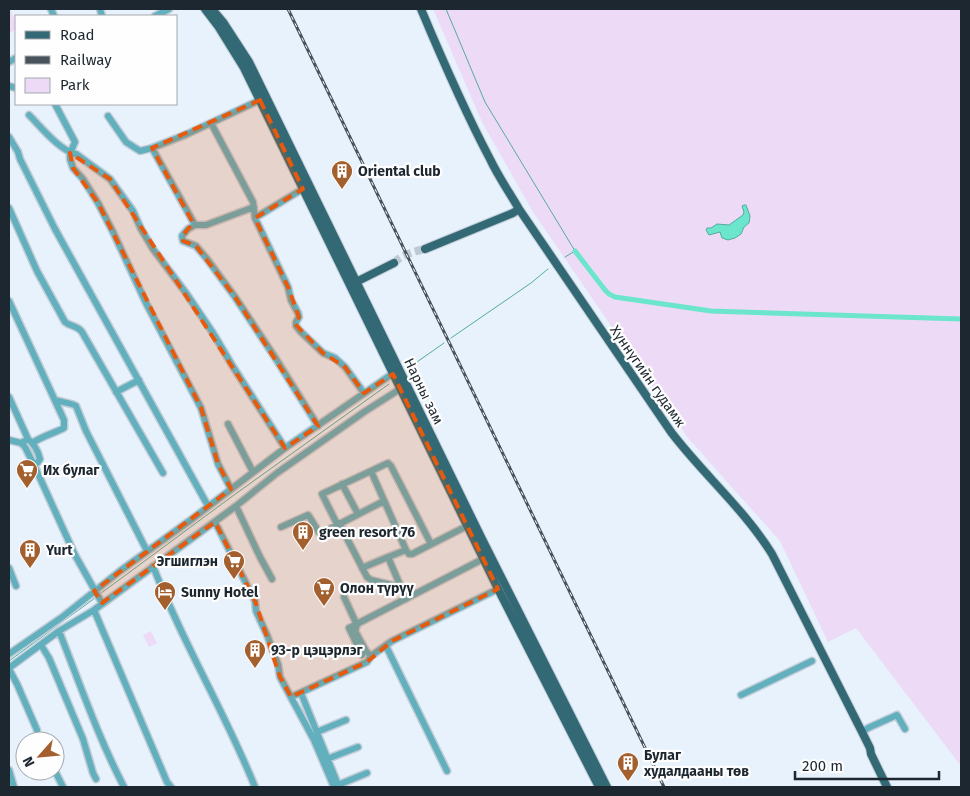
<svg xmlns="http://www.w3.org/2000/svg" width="970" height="796" viewBox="0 0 970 796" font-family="'Fira Sans',sans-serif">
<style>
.green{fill:#ecdaf6}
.water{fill:#6be5cc;stroke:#54ac9d}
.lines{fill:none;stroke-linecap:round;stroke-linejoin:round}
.stream{stroke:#54ac9d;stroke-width:1}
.canal{stroke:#6be5cc;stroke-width:5}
.major-tunnel{stroke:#bfc9d3;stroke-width:8;stroke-dasharray:8 4;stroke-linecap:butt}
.minor-casing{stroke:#c3cdd7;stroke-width:9}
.major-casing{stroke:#c3cdd7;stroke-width:10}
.minor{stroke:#62afbe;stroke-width:6}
.major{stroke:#336974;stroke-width:8}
.rail-casing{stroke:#48525b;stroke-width:3}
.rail{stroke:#fefefe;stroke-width:1;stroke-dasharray:4;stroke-linecap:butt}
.marked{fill:#e8590c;fill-opacity:0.2;stroke:#e8590c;stroke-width:4;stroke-dasharray:10 6;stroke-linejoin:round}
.labels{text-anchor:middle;stroke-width:4.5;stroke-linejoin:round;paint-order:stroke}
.poi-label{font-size:14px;font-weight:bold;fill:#1d2730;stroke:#fefefe;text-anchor:start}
.street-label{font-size:14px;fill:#1d2730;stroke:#fefefe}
</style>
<rect width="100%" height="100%" fill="#e7f2fc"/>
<path class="green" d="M9,9H10L16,22V29L10,33Z
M433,9H961V766L856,628L828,642L780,541L688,438L533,212L482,122Z
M151,631L157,643L149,647L143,635Z"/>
<path class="water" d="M744,205H746L750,216L749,223L744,227L741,234L735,238L728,240L722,238L720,232L709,235L706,230L707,228H711L717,224L729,225L743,215L744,212L742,206Z"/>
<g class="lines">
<path class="stream" d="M446,9L485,102L575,251L565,257
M451,338L531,283L548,269
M407,369L444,343
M100,594L234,495L389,384
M9,661L95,598"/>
<path class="canal" d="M575,251L605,290L609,294L615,297L711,311L961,319"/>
<path class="major-tunnel" d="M394,263C401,255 415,251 425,249"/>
<g class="minor-casing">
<path id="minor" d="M51,9L54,16
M100,9L102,16
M155,16L169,9
M9,62L16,58
M9,86L16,88
M55,104L75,142L70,153V159L73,168L83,179L98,203L113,232L146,303L201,408L218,464L231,489
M29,115C41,127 60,151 76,154L110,179L133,211L141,229L153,249L186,293L213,333L232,365L285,448
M108,116L126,142L140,151L152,148L185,135L260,100
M211,123L253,202L255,218L306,187
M9,137L18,152L20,159L55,229L208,506
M152,148L195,225
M254,207L206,225H195L188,229L182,236L183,241L196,246L207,259L235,297L276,359L318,426
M9,208L37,271L65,322C71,327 77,325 82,332L163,473
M255,218L288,287L291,300L298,313L299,317L296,322V326L300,331L323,353L335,358L345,367L364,393
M9,301L64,420V428C54,433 43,436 32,443
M116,392L139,380
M9,397L28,439C34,444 38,451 40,459L38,462L34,465
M55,400C60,402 72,403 76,406L86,431L147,551
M228,424L253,472
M9,440L21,443L25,441
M21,443L25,447L34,465L75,555L102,603
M371,471L406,550
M342,484L358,514
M236,506L260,557L272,579
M215,522L255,601L256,611L267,635L278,664L280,677L314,740L334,787
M339,523L367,577L371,580L400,587
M337,524L322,494L388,463L391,466L431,544
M281,527L308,515L309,516L320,534L384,501
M153,566C182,642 225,712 255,787
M9,568L16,586
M362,568L388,557
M344,597L357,625L355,631L366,651L371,656
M406,599L388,557L406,550L409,554H412L467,526
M94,610L167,782L171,787
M59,631C80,684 98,737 124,787
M41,645L49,658L83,739L93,773L96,779
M386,646L447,771
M9,654L61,618L120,571L192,519L285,448L395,372
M362,655L349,628L483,559
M9,668L59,631L94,610L236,506L277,473L364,412L400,389
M9,669L17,684L37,730
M301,693L339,787
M741,695L812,661
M291,697L367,662L371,656L392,641L498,589
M317,732L346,720
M862,732L868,728L897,715L905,729
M327,759L358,747
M9,770L14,787
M55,771L63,787
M338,785L367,773"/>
</g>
<g class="major-casing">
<path id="major" d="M205,9L218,26L244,68L498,589L599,787
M212,9L223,22L249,62L481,537L607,787
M421,9C442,59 464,110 490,159C498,176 509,192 519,209L671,432C703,474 744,509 772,554L862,732L870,748L871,754L887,787
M425,249L513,213L519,209
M354,283L394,263"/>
</g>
<use href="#minor" class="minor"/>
<use href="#major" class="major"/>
<g class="rail-casing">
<path id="rail" d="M288,9L664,787"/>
</g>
<use href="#rail" class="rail"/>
</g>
<path class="marked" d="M260,100L303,189L255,218L288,287L299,317L295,324L323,353L345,367L364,393L393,374L498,589L392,641L367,662L291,697L280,677L255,601L215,522L102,603L94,591L231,489L218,464L201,408L98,203L73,168L70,153L110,179L285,448L318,426L235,297L196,246L183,241V235L193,223L152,148Z"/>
<defs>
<g id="building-pin" transform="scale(1.125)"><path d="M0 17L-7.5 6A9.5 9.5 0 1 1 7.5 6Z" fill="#a3602e" stroke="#fefefe"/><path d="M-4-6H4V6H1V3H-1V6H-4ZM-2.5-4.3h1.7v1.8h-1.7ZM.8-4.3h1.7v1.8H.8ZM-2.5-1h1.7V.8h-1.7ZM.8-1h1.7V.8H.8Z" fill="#fff"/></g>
<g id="supermarket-pin" transform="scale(1.125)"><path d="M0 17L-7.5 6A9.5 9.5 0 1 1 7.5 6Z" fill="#a3602e" stroke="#fefefe"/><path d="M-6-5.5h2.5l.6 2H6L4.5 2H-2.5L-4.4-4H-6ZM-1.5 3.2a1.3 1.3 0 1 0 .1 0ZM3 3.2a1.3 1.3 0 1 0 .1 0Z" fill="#fff"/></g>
<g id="hotel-pin" transform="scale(1.125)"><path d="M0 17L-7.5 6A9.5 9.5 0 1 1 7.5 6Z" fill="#a3602e" stroke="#fefefe"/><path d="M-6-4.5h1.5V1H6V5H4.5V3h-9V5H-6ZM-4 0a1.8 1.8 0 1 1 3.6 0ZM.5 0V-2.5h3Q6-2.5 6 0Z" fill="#fff"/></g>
</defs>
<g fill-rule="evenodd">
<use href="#building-pin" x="342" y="171"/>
<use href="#supermarket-pin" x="27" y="470"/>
<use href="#building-pin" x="303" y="532"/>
<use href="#building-pin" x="30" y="550"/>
<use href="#supermarket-pin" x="234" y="561"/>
<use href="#supermarket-pin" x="324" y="588"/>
<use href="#hotel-pin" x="165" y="592"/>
<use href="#building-pin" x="255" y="650"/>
<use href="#building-pin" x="628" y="763"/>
</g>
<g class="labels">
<g class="poi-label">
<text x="358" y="176">Oriental club</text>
<text x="43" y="475">Их булаг</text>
<text x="319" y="537">green resort 76</text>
<text x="46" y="555">Yurt</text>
<text x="218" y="566" text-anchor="end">Эгшиглэн</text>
<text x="340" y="593">Олон түрүү</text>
<text x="181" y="597">Sunny Hotel</text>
<text x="271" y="655">93-р цэцэрлэг</text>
<text x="644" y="760">Булаг<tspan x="644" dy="16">худалдааны төв</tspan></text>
</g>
<g class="street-label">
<text transform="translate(648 376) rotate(55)" y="5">Хүннүгийн гудамж</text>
<text transform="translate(424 391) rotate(64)" y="5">Нарны зам</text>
</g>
</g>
<rect width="970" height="796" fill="none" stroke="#1d2730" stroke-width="20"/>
<rect x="15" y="15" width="162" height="90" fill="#fefefe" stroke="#a4a8ac"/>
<rect x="25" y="31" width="25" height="8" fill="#336974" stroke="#a4a8ac"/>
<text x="60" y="40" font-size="15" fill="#1d2730">Road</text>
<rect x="25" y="56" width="25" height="8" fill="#48525b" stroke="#a4a8ac"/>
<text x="60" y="65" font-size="15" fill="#1d2730">Railway</text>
<rect x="25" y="78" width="25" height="15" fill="#ecdaf6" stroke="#a4a8ac"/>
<text x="60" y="90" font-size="15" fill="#1d2730">Park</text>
<g transform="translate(40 756) rotate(243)"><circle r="24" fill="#fefefe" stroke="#a4a8ac"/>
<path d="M0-4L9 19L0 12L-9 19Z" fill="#a3602e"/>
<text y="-8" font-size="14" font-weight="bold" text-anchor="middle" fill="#1d2730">N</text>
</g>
<path d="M795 771v8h144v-8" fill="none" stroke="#1d2730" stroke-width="2.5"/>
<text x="802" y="771" font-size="15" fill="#1d2730" stroke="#fefefe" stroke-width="4" paint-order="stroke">200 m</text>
</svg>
